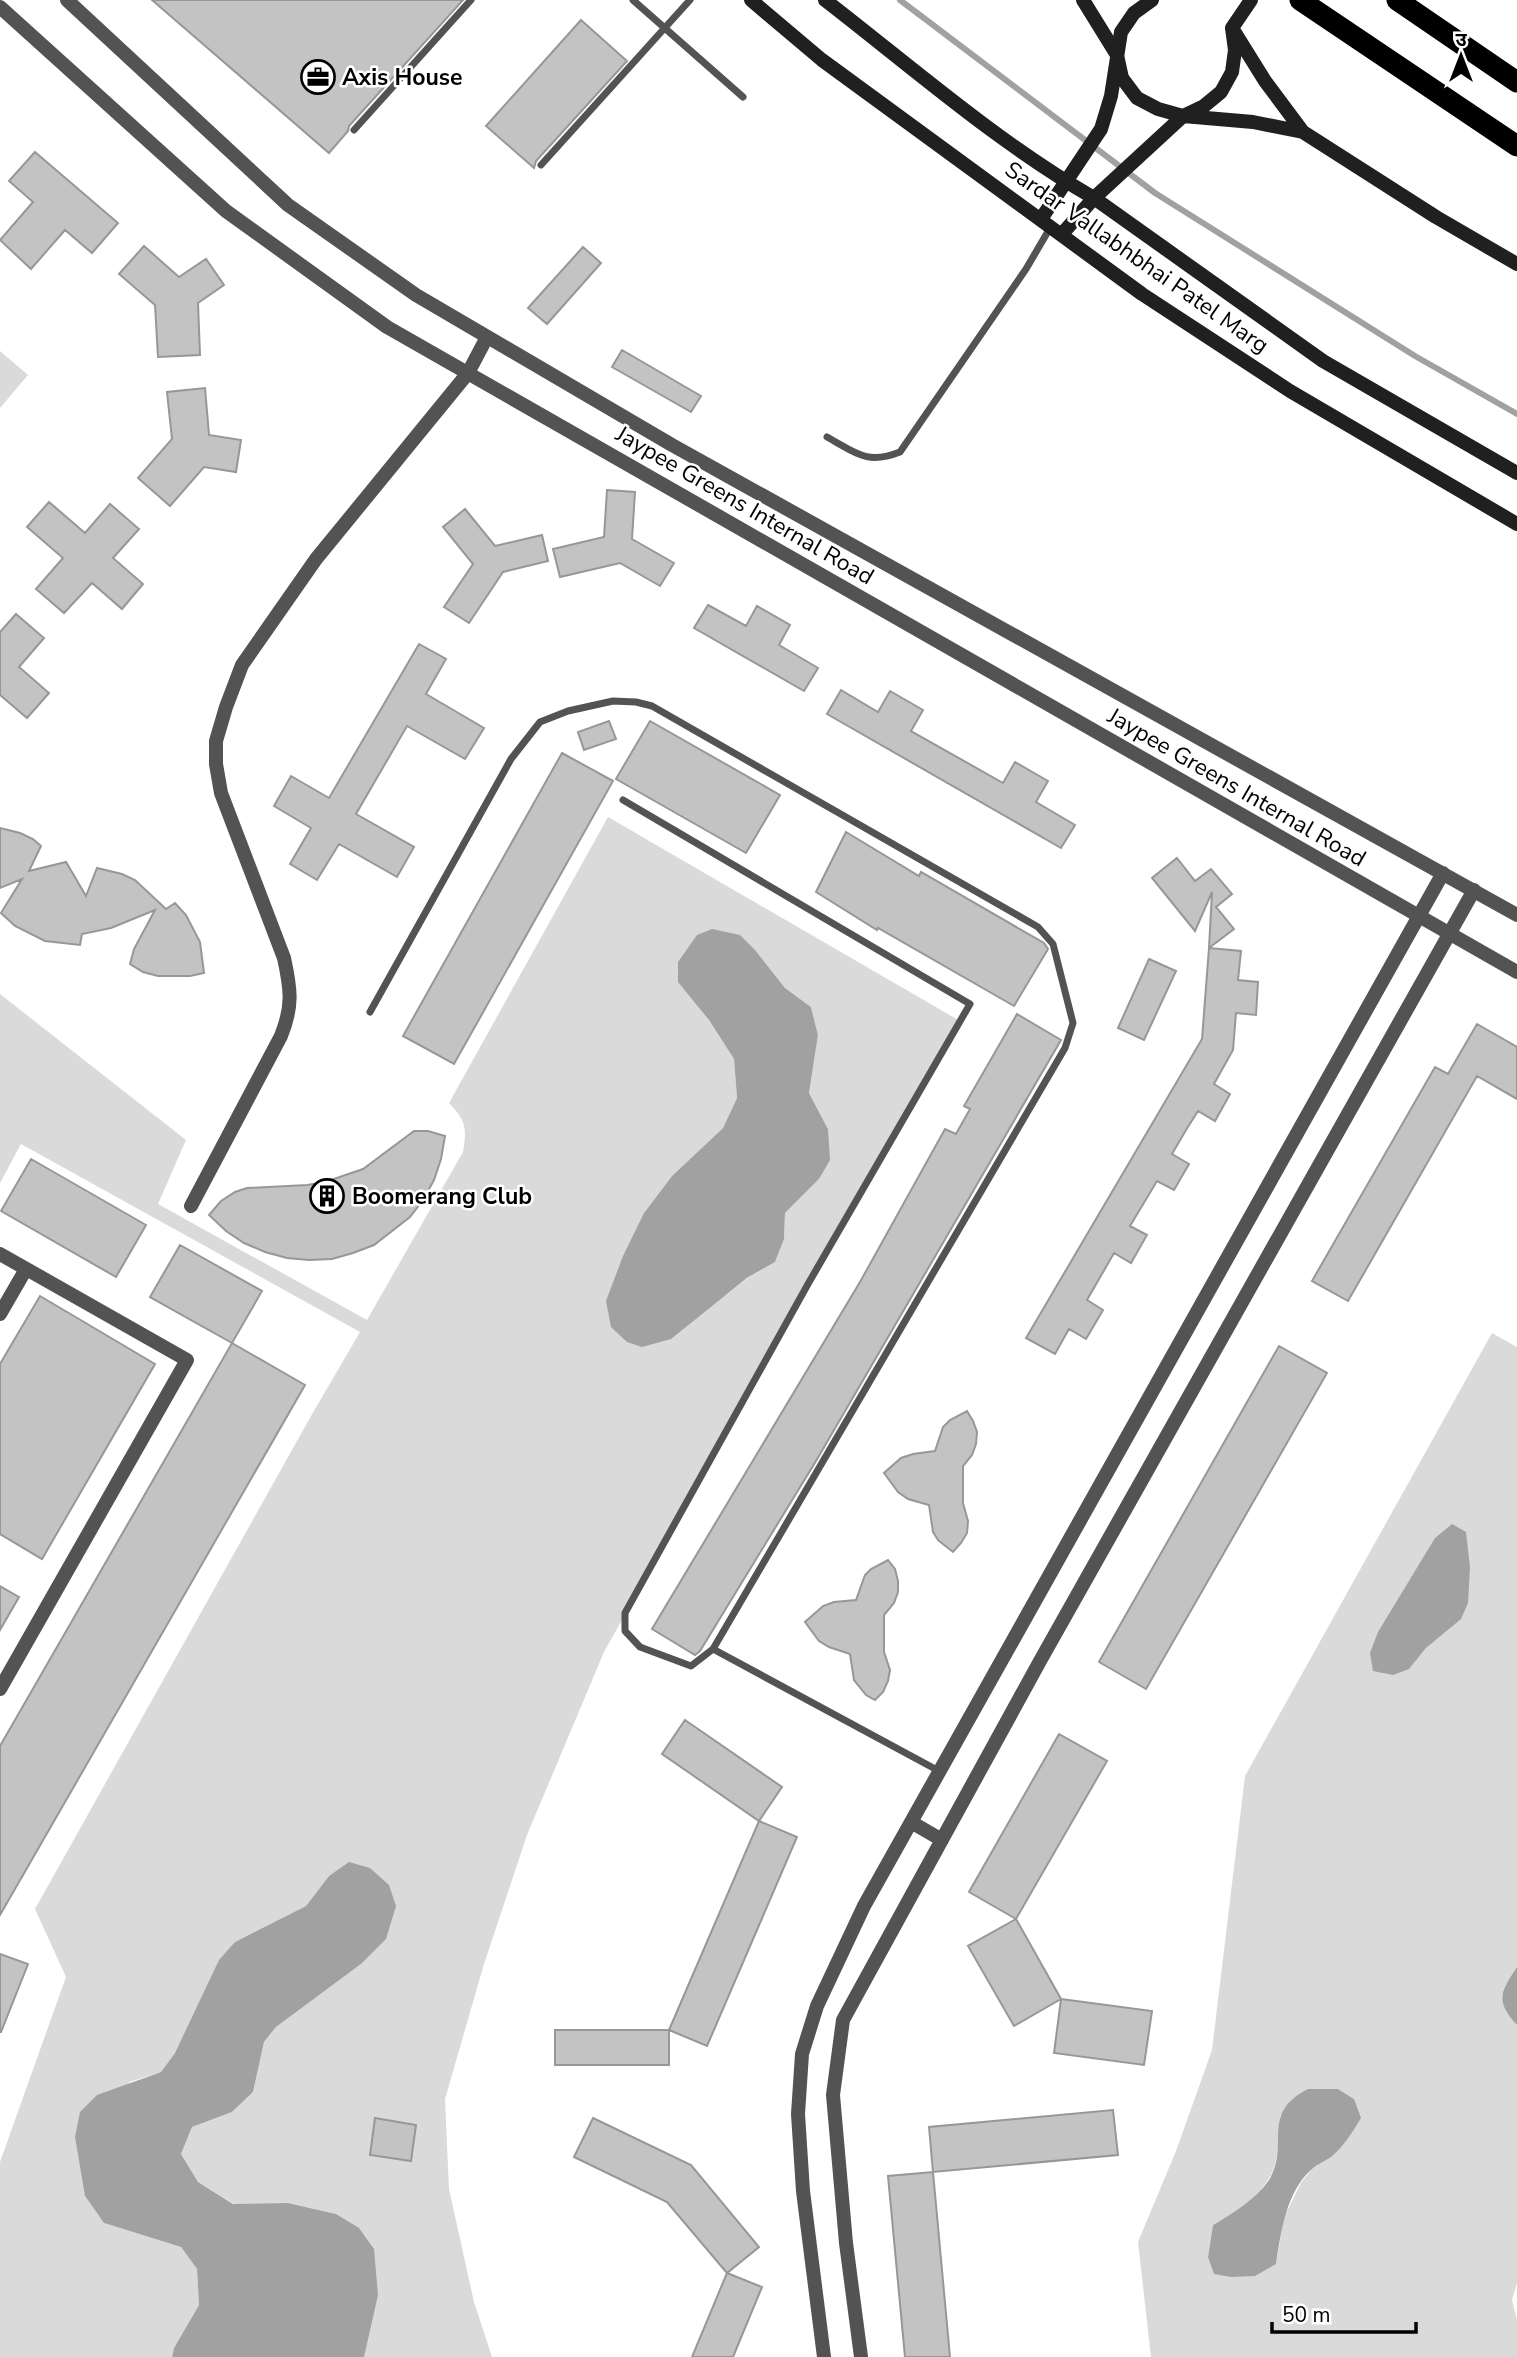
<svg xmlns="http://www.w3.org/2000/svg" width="1517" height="2357" viewBox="0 0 1517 2357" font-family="'Nunito Sans','Noto Sans Devanagari',sans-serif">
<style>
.green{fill:#dadada;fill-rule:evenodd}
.water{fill:#a1a1a1}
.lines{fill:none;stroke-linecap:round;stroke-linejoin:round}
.stream{stroke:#a1a1a1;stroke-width:6}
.building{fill:#c3c3c3;stroke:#979797;stroke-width:2}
.lane{stroke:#535353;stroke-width:7}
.street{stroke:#535353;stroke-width:14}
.secondary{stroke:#202020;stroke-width:14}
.highway{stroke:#000;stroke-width:21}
.labels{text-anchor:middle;stroke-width:5;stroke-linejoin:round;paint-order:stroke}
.poi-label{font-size:23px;font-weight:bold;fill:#000;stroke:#fff;text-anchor:start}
.street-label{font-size:23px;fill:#000;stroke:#fff}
</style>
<rect width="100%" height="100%" fill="#fff"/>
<path class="green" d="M0,351L28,375L0,408Z
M608,817L960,1021L604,1652L527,1835L484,1964L445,2099L449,2189L474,2302L492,2357H364L365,2350L336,2214L288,2203L234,2204L198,2182L181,2154L192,2127L232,2112L253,2092L264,2042L276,2027L361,1964L329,1876L306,1906L235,1942L175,2053L161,2072L129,2082L85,2196L104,2223L181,2247L197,2269L199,2305L174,2348L172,2357H0V2162L66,1977L35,1909L311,1416L360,1332L21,1144L0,1183V994L186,1140L158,1204L367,1320L463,1152C467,1127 466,1121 449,1103ZM756,951L785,988L811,1007L818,1035L809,1093L828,1129L819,1179L785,1213L784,1239L775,1262L748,1278L713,1305L644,1213L672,1176L723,1128L737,1098L734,1059L709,1020Z
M1492,1333L1517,1347V1967C1499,1993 1496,1999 1517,2025V2283L1512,2300L1517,2320V2357H1151L1138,2242L1176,2151L1212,2050L1245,1776ZM1470,1567L1441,1634L1426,1648L1409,1669ZM1308,2089H1338L1354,2099L1330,2157L1312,2169L1301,2183L1284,2217L1276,2264L1208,2257L1213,2225C1238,2210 1270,2191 1276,2160C1279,2146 1279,2130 1280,2116Z"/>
<path class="water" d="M712,929L740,935L756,951L785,988L811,1007L818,1035L809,1093L828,1129L830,1160L819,1179L785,1213L784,1239L775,1262L747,1278L671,1339L642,1347L627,1342L611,1327L606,1301L623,1256L644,1213L672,1176L723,1128L737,1098L734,1059L709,1020L678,982V962L697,935Z
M1452,1524L1466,1532L1470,1567L1468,1603L1461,1619L1426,1648L1409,1669L1393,1675L1373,1671L1370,1653L1378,1632L1435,1538Z
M349,1862L370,1868L389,1885L396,1906L386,1939L361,1964L276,2027L264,2042L253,2092L232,2112L192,2127L181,2154L198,2182L233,2204L288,2203L336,2214L359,2228L374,2249L378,2295L364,2357H172L174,2348L199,2305L197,2269L181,2247L104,2223L85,2196L75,2137L80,2112L97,2095L161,2072L175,2053L219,1960L235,1942L306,1906L329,1876Z
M1517,1967V2025C1495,2001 1500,1992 1517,1967Z
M1308,2089H1338L1354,2099L1361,2118C1352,2133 1344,2146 1331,2157C1325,2161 1318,2164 1312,2169C1286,2192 1281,2232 1276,2264L1255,2276L1231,2277L1214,2274L1208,2257L1213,2225C1233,2213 1255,2200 1269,2180C1291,2144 1259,2114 1308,2089Z"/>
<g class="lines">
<path class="stream" d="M900,0L1155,193L1415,356L1517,414"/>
</g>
<path class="building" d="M152,0H463L349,126L348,131L329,153Z
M581,20L627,61L536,161L534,168L486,126Z
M35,152L118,223L92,253L65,230L31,269L0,240L33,202L9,181Z
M144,246L179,277L206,259L224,285L198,303L200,355L158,357L155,305L119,274Z
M583,247L601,263L547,324L528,308Z
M622,350L701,396L691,412L612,367Z
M205,388L209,435L241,440L236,472L204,467L170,506L138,478L172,439L167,392Z
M607,490L635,492L632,539L674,563L660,586L620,563L560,577L553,549L604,537Z
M49,502L85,533L110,504L139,529L113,558L143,584L122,609L92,583L64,613L36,589L63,558L27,527Z
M465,509L495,546L542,535L548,561L503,572L469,623L444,607L473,564L443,527Z
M708,605L746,626L757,606L790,625L779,645L818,668L804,691L694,628Z
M16,614L44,638L19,667L49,693L27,718L0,695V632Z
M419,644L446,659L426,694L484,728L465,759L407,726L356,814L414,847L397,877L339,844L317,880L290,864L311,828L274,806L291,776L329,798Z
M841,690L878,712L890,691L923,710L911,731L1003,783L1015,762L1048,781L1036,802L1075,825L1061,848L827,714Z
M609,721L616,739L584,750L578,732Z
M650,721L780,795L746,853L616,779Z
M562,753L613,781L454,1064L403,1036Z
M0,828L20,833L33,839L41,846L29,871L66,862L86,896L97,868L122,874L135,880L166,909L175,903L186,915L200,942L204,973L190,976H158L143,972L130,964L134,949L155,910L111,928L82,934L80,945L45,941L15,926L1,913L22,879L0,888Z
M846,832L919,876L921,872L1044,943L1048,949L1014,1006L878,928L877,930L816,892Z
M1177,858L1195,881L1211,869L1232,894L1216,907L1234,929L1209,948L1212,892L1195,931L1152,878Z
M1209,948L1241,951L1238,980L1258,982L1256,1015L1236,1013L1233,1050L1214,1084L1230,1094L1215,1121L1198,1111L1186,1130L1172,1154L1189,1164L1174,1190L1157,1181L1130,1226L1147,1235L1131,1263L1114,1253L1087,1300L1103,1310L1086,1339L1069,1329L1055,1354L1026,1338L1202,1039Z
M1149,959L1176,971L1144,1040L1118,1028Z
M1017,1014L1061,1040L816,1461L700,1651L695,1655L652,1629L860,1282L945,1129L956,1134L970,1109L964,1106Z
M1477,1024L1517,1047V1099L1477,1076L1348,1301L1312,1281L1435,1067L1448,1074Z
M414,1131H428L445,1136L441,1159L434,1180L423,1200L410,1217L374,1245L353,1253L332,1259L309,1260L287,1258L265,1252L244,1243L226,1231L209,1215L221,1201L235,1192L247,1188L307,1185L325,1182L363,1169Z
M31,1159L146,1225L116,1277L1,1211Z
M180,1245L262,1291L232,1343L150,1297Z
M40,1296L155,1364L42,1559L0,1534V1364Z
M232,1343L305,1385L0,1915V1746Z
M1279,1346L1327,1373L1146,1689L1099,1662Z
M967,1411L973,1421L977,1432L976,1444L972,1455L963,1466V1503L968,1521L967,1533L961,1543L953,1552L938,1540L933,1532L929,1505L908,1499L898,1492L884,1473L901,1458L913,1454L935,1451L943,1427L950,1420Z
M888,1560L895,1569L898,1581V1592L894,1603L884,1615V1652L890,1670L888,1681L883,1692L875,1700L866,1695L854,1680L850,1654L829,1647L819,1641L805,1622L823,1606L834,1602L856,1600L865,1575L871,1569Z
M0,1586L19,1597L0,1630Z
M685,1720L782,1787L759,1821L662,1754Z
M1059,1734L1107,1761L1016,1919L969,1892Z
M759,1821L797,1837L707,2046L669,2030Z
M1016,1919L1061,1999L1014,2026L968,1946Z
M0,1954L28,1964L1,2032H0Z
M1061,1999L1152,2011L1144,2065L1054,2053Z
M555,2030H669V2065H555Z
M1113,2110L1118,2155L933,2172L929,2127Z
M375,2118L416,2125L411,2161L370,2155Z
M593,2118L691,2165L759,2247L727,2273L667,2202L574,2157Z
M933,2172L950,2357H905L888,2176Z
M727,2273L762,2287L733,2357H692Z"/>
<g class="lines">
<path class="lane" d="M633,0L743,97
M354,130L471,0
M541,165L690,0
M827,437C856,453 867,465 900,452L1026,269L1050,228
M623,800L970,1004L808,1284L625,1613V1631L640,1647L691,1666L713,1649
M370,1012L511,759L540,722L568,711L613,701L636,702L652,706L1038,927L1053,944L1073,1023L1065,1048L713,1649L939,1771"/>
<path class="street" d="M67,0L288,205L416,295L672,445L1517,915
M0,7L226,211L387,327L1517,972
M191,1206L281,1036C293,1006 291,990 284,958L221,793L216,764V741L226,707L242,665L316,559L468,373L487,337
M0,1254L187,1360L0,1689
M0,1314L26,1269
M911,1822L942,1840
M824,2357L803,2191L798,2114L802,2054L817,2006L864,1906L1443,873
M861,2357L846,2243L833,2095L843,2020L1040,1661L1474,890"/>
<path class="secondary" d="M751,0L822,60L1142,294L1290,391L1517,524
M825,0C913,68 998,143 1094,198L1323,361L1517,473
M1083,0L1117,55L1122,78L1137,98L1158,109L1183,116L1253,122L1303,132
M1232,28L1265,81L1303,132L1436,217L1517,264
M1041,219L1101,129L1111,96L1121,32L1134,13L1152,0
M1062,234L1094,198L1183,116L1204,106L1221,92L1232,72L1235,50L1232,28L1251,0"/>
<path class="highway" d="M1300,0L1517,146
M1397,0L1517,82"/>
</g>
<defs>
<g id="office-ring" transform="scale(1.75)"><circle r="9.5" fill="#fff" stroke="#000" stroke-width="1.5"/><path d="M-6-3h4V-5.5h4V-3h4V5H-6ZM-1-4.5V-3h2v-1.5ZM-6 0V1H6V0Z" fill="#000"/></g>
<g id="building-ring" transform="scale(1.75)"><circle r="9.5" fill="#fff" stroke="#000" stroke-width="1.5"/><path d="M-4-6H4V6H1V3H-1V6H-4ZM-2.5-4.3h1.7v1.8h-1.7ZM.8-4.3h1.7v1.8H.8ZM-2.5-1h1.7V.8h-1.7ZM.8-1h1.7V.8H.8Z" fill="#000"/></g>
</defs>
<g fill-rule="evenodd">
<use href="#office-ring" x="318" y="77"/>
<use href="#building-ring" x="327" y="1196"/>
</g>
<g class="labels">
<g class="poi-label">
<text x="342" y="85">Axis House</text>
<text x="352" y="1204">Boomerang Club</text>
</g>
<g class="street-label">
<text transform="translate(1137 257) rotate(35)" y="8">Sardar Vallabhbhai Patel Marg</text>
<text transform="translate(745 505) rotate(30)" y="8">Jaypee Greens Internal Road</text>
<text transform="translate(1237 787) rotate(30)" y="8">Jaypee Greens Internal Road</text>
</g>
</g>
<g transform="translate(1461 56)" stroke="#ffffff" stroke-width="5" paint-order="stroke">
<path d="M0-5L12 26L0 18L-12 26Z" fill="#000000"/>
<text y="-10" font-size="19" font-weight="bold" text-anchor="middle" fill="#000000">उ</text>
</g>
<path d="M1272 2322v10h144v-10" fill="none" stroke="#000000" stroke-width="3.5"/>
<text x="1282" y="2322" font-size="21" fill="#000000" stroke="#ffffff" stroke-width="5" paint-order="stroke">50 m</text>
</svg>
